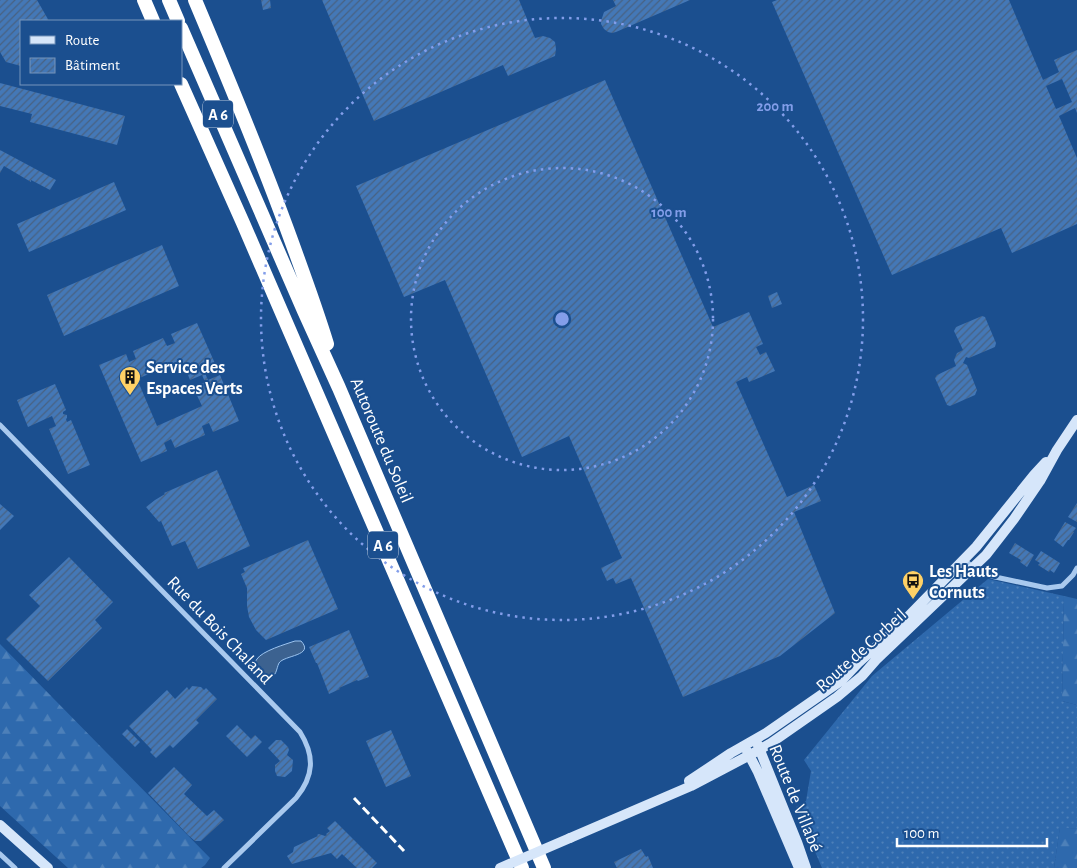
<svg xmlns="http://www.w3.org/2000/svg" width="1077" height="868" viewBox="0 0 1077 868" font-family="'Alegreya Sans',sans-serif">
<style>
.grass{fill:url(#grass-dots)}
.forest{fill:url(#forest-firs)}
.water{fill:#3c6290;stroke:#9cc4f0}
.building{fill:url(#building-hatch);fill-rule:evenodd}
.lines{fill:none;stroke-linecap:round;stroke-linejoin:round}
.street{stroke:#a9c9ee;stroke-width:5}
.secondary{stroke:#d6e6fa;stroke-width:10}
.highway{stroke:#fff;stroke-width:14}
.rail{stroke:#fff;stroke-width:3;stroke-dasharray:9 4;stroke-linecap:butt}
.secondary-bridge{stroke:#d6e6fa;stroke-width:10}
.ring{fill:none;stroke:#839eea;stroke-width:2.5;stroke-dasharray:2.5 5}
.labels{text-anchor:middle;stroke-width:4;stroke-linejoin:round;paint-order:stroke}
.shield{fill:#1b4f8f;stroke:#bbcadd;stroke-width:1}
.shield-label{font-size:16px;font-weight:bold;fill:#fff}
.poi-label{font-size:18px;font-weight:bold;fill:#fff;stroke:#1b4f8f;text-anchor:start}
.street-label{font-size:18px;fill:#fff;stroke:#1b4f8f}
.centre{fill:#839eea;stroke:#1b4f8f;stroke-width:2.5}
.ring-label{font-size:15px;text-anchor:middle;font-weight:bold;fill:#839eea;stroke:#1b4f8f;stroke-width:4;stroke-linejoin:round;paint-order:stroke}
</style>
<defs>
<pattern id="grass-dots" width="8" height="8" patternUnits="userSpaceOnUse" patternTransform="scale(1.25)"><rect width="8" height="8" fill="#2e69ad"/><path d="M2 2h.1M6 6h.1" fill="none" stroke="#4d80b9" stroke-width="1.8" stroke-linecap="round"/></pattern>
<pattern id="forest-firs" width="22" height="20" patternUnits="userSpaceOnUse" patternTransform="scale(1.25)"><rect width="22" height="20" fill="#2e69ad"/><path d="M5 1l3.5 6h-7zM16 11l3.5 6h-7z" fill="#4d80b9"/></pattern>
<pattern id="building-hatch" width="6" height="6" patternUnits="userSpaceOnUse" patternTransform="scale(1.25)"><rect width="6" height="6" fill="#4478b7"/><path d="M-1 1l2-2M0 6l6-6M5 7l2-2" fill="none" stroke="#486282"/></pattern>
</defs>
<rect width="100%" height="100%" fill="#1b4f8f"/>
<path class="grass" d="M988,579L1064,596L1062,701L1077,705V829L1060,828L1054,868H822L796,807L806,801L811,771L804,760L872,676Z"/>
<path class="forest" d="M1064,596L1077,599V705L1062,701Z
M0,644L210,858L205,865L201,868H68L0,806Z
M1060,827L1077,829V868H1054Z"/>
<path class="water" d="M295,641H301C315,656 284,655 279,663C276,669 277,677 268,678C259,679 251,667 257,659C262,651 286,644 295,641Z"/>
<path class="building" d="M0,0H37L49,21H21V66L6,62L0,52Z
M261,0H270L271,8L263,10Z
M322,0H519L535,38L543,36L550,38L555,42L556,49L555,56L508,76L503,65L374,121Z
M613,0H690L616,32L612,33L608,32L604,29L601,24V21L604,12L616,6Z
M777,0H1009L1043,80L1059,72L1054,60L1077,50V113L1075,108L1059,116L1077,158V224L1012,253L1001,228L892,275L772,2ZM1062,79L1072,102L1056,109L1046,86Z
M605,80L713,327L749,312L763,344L756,347L760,355L766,352L775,371L749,382L747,377L736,382L787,497L814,485L821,501L794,512L835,613L780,656L683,697L631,578L616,584L613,578L607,581L601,568L622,558L569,436L522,457L445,280L404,297L356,186Z
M0,83L125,116L117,145L30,122L32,114L0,106Z
M0,150L56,180L50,190L31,180V182L4,166L0,173Z
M114,182L126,210L29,252L17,224Z
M162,245L179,286L64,336L47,295Z
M777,292L782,304L772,308L768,296Z
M982,316L985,317L996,343L995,347L969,358L966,357L963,363L967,365L977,390L975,395L950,406L947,405L935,378L937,375L956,366L954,360L957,353L963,350L954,331L956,327Z
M197,323L217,368L205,373L208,380L220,375L239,421L213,432L209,423L202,426L205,435L175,448L171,439L164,443L167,451L141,462L99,365L126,354L129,362L136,359L133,351L163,338L167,346L175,343L171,334ZM182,360L190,380L202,375L205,382L193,387L202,406L157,426L137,379Z
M55,384L66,410L63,412V414L67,415V418L66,419L67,422L71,420L90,465L68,474L49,429L56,426L52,416L28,427L17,400Z
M217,470L250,546L198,569L185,541L172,546L161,521L159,522L146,507L155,500L165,494L164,493Z
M1077,503V522L1068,517Z
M0,504L14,516L0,530Z
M1065,522L1076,528L1073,532H1074L1069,540H1068L1063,547L1054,540Z
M308,540L338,609L266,640L256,630L249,617L247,606V588L241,574L245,572L243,568Z
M1015,543L1034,555L1027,567L1020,562L1021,560L1009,553Z
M1041,551L1060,563L1054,573L1050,570L1049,572L1038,565L1040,563L1035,560Z
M69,557L113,602L95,620L102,628L48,681L6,639L40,606L29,595Z
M349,630L369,677L358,681L357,680L339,688L340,689L329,694L317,663H316L309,647Z
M192,686L201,687L204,690L206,688L217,699L196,720L199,723L173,748L170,745L156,758L150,752L152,750L129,726L167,690L175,699L187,687L189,690Z
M237,725L251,739L255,735L262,742L247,757L226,736Z
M127,729L140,742L135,747L122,734Z
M391,730L411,776L386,787L366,741Z
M276,740H281L288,747L289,750L287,755L293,760L292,771L285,777L277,776L275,771V765L280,761L268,748Z
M174,767L192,785L184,794L207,816L214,810L224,820L201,841H195L188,835L148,793Z
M335,821L377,863L372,868H357L342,854L337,859L331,853L292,864L287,856L293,852L294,847L318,836L317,835L319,834L325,836L327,835L326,834L330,831L327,828Z
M641,849L646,857L648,856L653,868H617L614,862Z"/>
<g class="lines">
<path class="street" d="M0,425L300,732C315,756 314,776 296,798L224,868
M964,560L973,567L986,575L1047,588L1062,586L1073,575L1077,568
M0,854L15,868"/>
<path class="secondary" d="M757,743L797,842L806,868
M747,751L758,772L799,868
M689,781L731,753L766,733L841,681L858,663L896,629L976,547L1034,475L1046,462
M0,825L48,868
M570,838L691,786L750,755L771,743L837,697L862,676L876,660L986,555L1014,519L1040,481L1057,450L1077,420"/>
<path class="highway" d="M144,0L153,21
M169,0L178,21
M195,0C227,76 259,152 287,229C301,267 315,305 327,344
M181,28L304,311L339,388L544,868
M181,84L243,223L522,868"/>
<path class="rail" d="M354,798L404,851"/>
<path class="secondary-bridge" d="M500,868L570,838"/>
</g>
<g class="ring">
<circle cx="562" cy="319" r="151"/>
<circle cx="562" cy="319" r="301"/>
</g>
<defs>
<g id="building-pin" transform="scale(1.125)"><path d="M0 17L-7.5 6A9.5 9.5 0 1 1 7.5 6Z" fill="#ffd166" stroke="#1b4f8f"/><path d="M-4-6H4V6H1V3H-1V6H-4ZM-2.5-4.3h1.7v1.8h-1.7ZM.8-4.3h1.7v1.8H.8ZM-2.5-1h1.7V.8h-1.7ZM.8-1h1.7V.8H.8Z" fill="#111"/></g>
<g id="bus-pin" transform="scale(1.125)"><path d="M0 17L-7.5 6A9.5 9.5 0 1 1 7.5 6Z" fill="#ffd166" stroke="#1b4f8f"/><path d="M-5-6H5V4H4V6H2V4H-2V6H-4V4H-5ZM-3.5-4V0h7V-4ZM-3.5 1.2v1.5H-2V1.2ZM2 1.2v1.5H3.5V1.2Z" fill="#111"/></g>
</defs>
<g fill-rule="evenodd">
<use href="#building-pin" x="130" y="377"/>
<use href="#bus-pin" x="913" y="581"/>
</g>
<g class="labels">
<g class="shield">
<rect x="203" y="100.5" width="30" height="27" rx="4"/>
<rect x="368" y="531.5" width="30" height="27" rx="4"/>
</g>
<g class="shield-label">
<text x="218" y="120">A 6</text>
<text x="383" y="551">A 6</text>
</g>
<g class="poi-label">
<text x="146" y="373">Service des<tspan x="146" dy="21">Espaces Verts</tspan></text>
<text x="929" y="577">Les Hauts<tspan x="929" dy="21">Cornuts</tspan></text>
</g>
<g class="street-label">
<text transform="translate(382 440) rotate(67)" y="6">Autoroute du Soleil</text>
<text transform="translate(220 630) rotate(46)" y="6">Rue du Bois Chaland</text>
<text transform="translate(861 650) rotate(-42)" y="6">Route de Corbeil</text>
<text transform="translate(796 798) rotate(68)" y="6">Route de Villabé</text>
</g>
</g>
<circle cx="562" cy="319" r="8" class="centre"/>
<g class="ring-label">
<text x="775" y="111">200 m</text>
<text x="669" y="217">100 m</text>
</g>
<rect x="20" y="20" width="162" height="65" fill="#1b4f8f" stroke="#7695bc"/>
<rect x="30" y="36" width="25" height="8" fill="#d6e6fa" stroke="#7695bc"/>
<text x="65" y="45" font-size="15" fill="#ffffff">Route</text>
<rect x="30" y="58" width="25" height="15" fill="url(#building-hatch)" stroke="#7695bc"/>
<text x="65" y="70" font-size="15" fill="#ffffff">Bâtiment</text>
<path d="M897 838v8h150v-8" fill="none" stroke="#ffffff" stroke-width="2.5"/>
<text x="904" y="838" font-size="15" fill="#ffffff" stroke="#1b4f8f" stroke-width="4" paint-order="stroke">100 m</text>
</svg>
